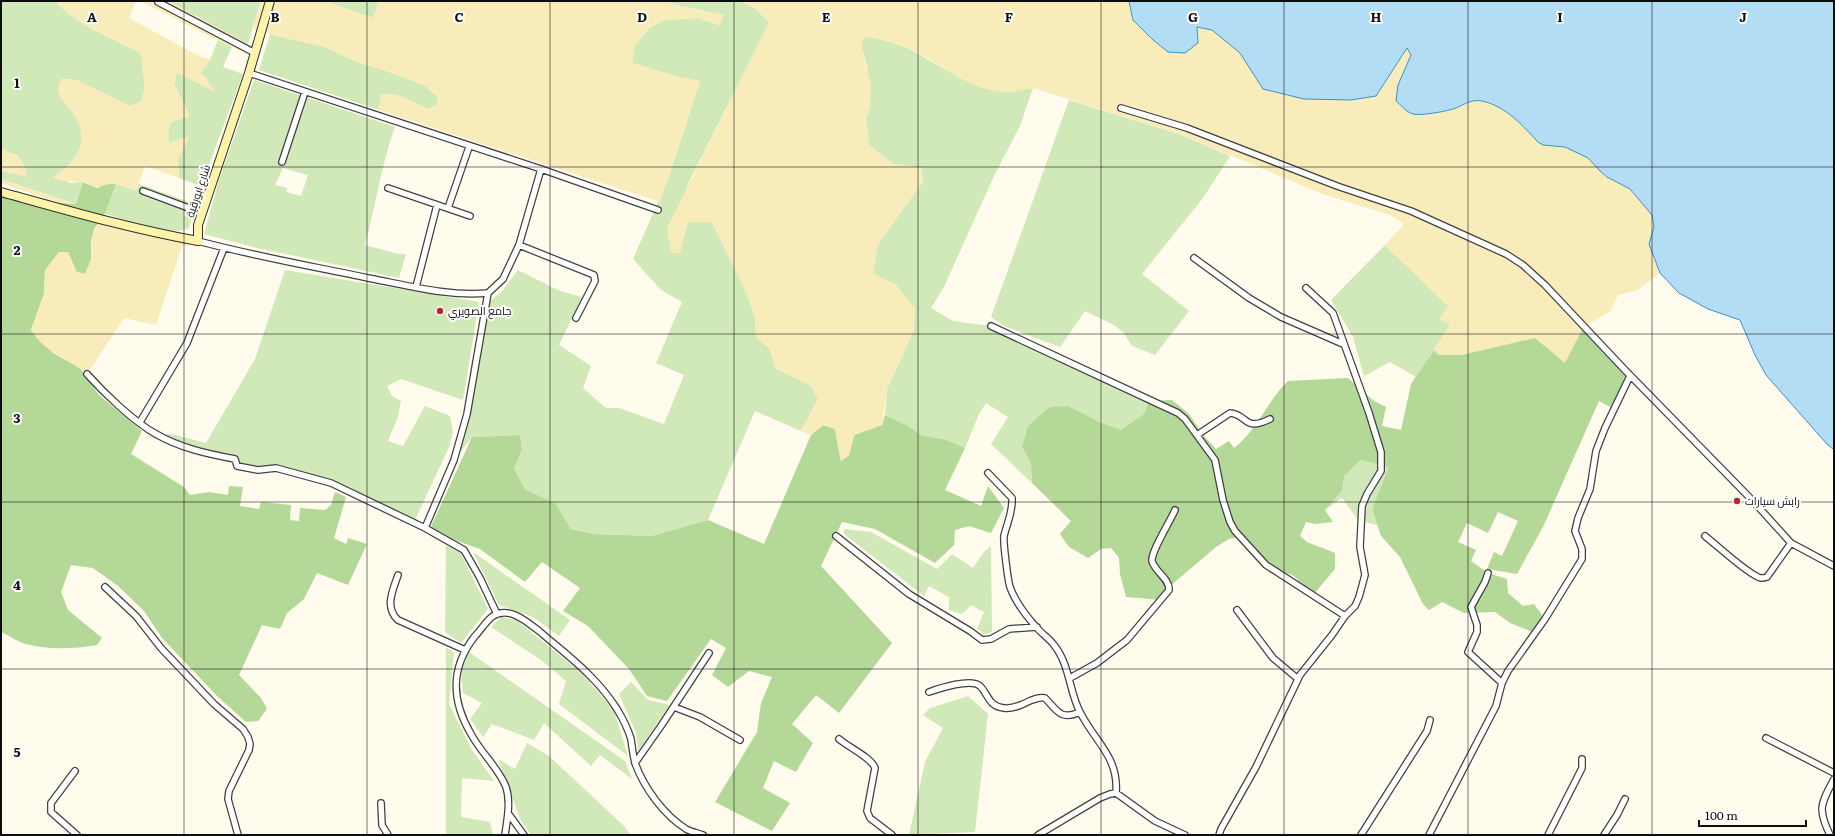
<svg xmlns="http://www.w3.org/2000/svg" width="1835" height="836" viewBox="0 0 1835 836" font-family="Literata,Cairo,serif">
<style>
.green{fill:#d1e8b8;fill-rule:evenodd}
.forest{fill:#b4d898}
.sand{fill:#f9ecbb}
.water{fill:#b3dcf5;stroke:#3c91ca}
.lines{fill:none;stroke-linecap:round;stroke-linejoin:round}
.street-casing{stroke:#404040;stroke-width:8}
.secondary-casing{stroke:#2f2f2f;stroke-width:10}
.street{stroke:#fff;stroke-width:5.5}
.secondary{stroke:#fdf4aa;stroke-width:8}
.grid{fill:none;stroke:#0d0d0d;stroke-width:1;stroke-opacity:0.55}
.poi-dot{fill:#ba282f;stroke:#fff;stroke-width:1.5}
.labels{text-anchor:middle;stroke-width:4;stroke-linejoin:round;paint-order:stroke}
.street-label{font-size:11px;fill:#0d0d0d;stroke:#fff}
.poi-label{font-size:11px;fill:#0d0d0d;stroke:#fff;text-anchor:start}
.grid-label{font-size:13px;text-anchor:middle;font-weight:bold;fill:#0d0d0d;stroke:#fff;stroke-width:4;stroke-linejoin:round;paint-order:stroke}
</style>
<rect width="100%" height="100%" fill="#fffbed"/>
<path class="green" d="M1,1H55C75,24 114,39 141,53L145,88L141,102L130,106L76,80L61,79C54,101 70,104 78,120C89,144 74,165 53,177L71,183L83,182L76,204L1,179V170L10,173L27,176L18,156L1,149Z
M168,1H261L248,44Z
M325,1H379L373,18Z
M669,1H740L756,9L769,23L687,186L688,222H712L748,296L755,318L756,337L770,349L775,368L810,385L818,399L801,431L755,411L708,520L652,536L594,534L571,529L556,504L525,489L514,469L522,449L520,435L472,437L454,460L467,414L486,305L503,290L518,270L560,291L582,297L559,345L591,366L583,388L606,408H619L664,424L684,375L656,363L682,302L661,290L633,259L668,179L700,81L675,76L632,63L635,46L648,29L664,20L697,18L719,25L723,15L671,4Z
M270,34L325,47L359,63L381,69L424,85L437,96L438,104L429,109L397,95L381,94L379,110L259,70Z
M864,36L883,40L906,47L962,79L1009,92L1033,88L1020,126L994,176L944,287L931,308L953,321L991,326L1149,401L1144,414L1121,430L1097,421L1022,447L1031,464L1032,483L991,444L1008,417L986,403L979,414L965,448L944,439L923,436L906,425L885,415L887,389L914,330L896,285L873,274L878,244L923,181L921,168L893,164L869,145L866,119L870,105L867,65L861,46Z
M218,40L232,47L223,67L243,74L201,186L179,178L178,160L189,137L169,143L168,134L170,123L176,120L189,117L187,109L174,84L177,71L207,79L200,74L210,60Z
M254,80L395,127C381,165 376,205 365,245L398,254H406L399,278L253,247L204,234L219,180ZM283,168L308,175L301,196L286,192L287,188L275,185Z
M1069,100L1179,134L1230,156L1203,198L1142,274L1189,311L1155,355L1132,346L1124,333L1114,325L1085,311L1060,347L1004,326L991,317Z
M116,184L136,190L139,184L195,204L189,228C171,238 125,219 105,214Z
M1385,245L1448,306L1450,325L1416,377L1390,362L1364,376L1353,337L1331,300Z
M285,270L479,302L463,400L401,379L387,386L392,396L401,401L397,420L388,441L403,446L425,406L450,416L453,432L449,447L415,520L331,483L288,471L237,466L234,459L203,453L146,436L171,434L206,443L255,359Z
M1360,460L1390,467L1372,509L1377,525L1358,520L1342,498L1325,510L1342,491L1344,477Z
M844,529L871,532L937,569L952,554L973,568L984,552L991,546L992,632L985,634L977,629L984,612L971,605L962,614L949,610V597L929,586L924,596L844,534Z
M446,545L460,552L488,609L461,643L445,632Z
M473,552L570,620L559,636L533,617L499,605Z
M501,617L516,620L584,675L614,711L628,756L559,704L566,681L541,660L491,627Z
M446,648L454,652L449,704L472,750L494,781L462,778L461,817L490,822L493,835H446Z
M469,652L625,761L632,779L600,755L591,766L544,723L534,740L492,724L483,737L470,719L482,703L463,693L461,673Z
M631,682L648,700L670,705L638,751L636,733L619,694Z
M968,696L988,714L975,832L909,835L925,762L943,728L923,715L930,708Z
M527,743L549,756L623,825L631,835H531L520,819L498,759L515,769Z"/>
<path class="forest" d="M83,182L97,188L107,183L116,184L105,214L94,229L91,242V260L85,274L77,272L45,270L44,294L31,330L53,353L80,368L99,395L142,431L131,454L184,487L190,495L209,492L228,495L229,486L243,487L240,506L259,509L261,502L291,505L290,520L299,521L300,508L325,510L331,505L335,492L346,497L334,538L346,544L348,538L367,544L348,585L317,573L304,599L287,613L280,629L262,625L239,675L261,698L267,709L258,721L246,722L218,697L162,638L144,611L118,586L93,568L71,565L61,592L68,610L102,638L97,645C74,649 48,650 26,644C17,642 9,635 1,632V192L35,201L76,204Z
M1584,326L1630,376L1618,399L1610,407L1599,401L1543,527L1517,574L1487,569L1494,552L1502,556L1518,521L1498,512L1488,533L1467,523L1458,542L1476,550L1471,561L1488,573L1507,579L1508,593L1523,606L1534,604L1545,619L1535,633L1510,623L1495,612L1464,613L1442,602L1429,610L1423,604L1400,557L1381,536L1372,509L1389,467L1360,460L1344,477L1342,491L1325,510L1333,522L1316,524L1306,522L1300,536L1307,542L1335,553V569L1313,595L1294,576L1266,565L1240,537L1229,539L1216,547L1169,587L1161,600L1126,597L1120,574L1119,558L1111,548L1101,549L1088,558L1069,547L1060,534L1071,521L1032,483L1031,464L1022,447L1028,426L1050,407L1068,406L1097,421L1121,430L1144,414L1149,401L1172,400L1189,414L1204,436L1216,449L1229,441L1234,448C1257,431 1267,401 1288,381L1348,378L1374,401L1386,407L1382,426L1401,430L1411,384L1434,350L1439,355L1535,338Z
M885,415L906,425L923,436L944,439L965,448L945,490L981,506L988,486L1004,508L991,533L969,526L955,530L954,545L935,563L875,529L842,522L821,566L892,643L839,713L816,695L792,724L813,743L796,772L774,761L763,788L790,803L772,831L715,802L757,732L761,703L772,677L749,671L728,687L712,675L726,648L711,639L667,701L647,696L629,669L588,626L563,611L580,588L542,562L525,582L480,549L429,531L472,437L520,435L522,449L514,469L525,489L556,504L571,529L594,534L652,536L708,520L764,544L811,435L823,425L835,429L841,461L849,455L854,435L882,425Z"/>
<path class="sand" d="M55,1H136L129,18L195,54L210,60L200,74L207,79L215,92L176,72L174,84L187,109L189,117L176,120L170,123L168,134L169,143L189,136L178,160L179,178L145,166L136,190C121,185 113,180 98,188C93,186 87,182 82,182C71,181 63,183 53,177C62,172 71,165 76,156C86,138 82,123 68,107C64,102 58,96 58,88C58,86 60,82 61,79L76,80L130,106L141,102L145,88L141,53C114,38 75,24 55,1Z
M140,1H168L248,44L246,53C210,38 176,18 140,1Z
M262,1H325L373,18L379,1H669L671,4L723,15L720,25L697,18L664,20L648,29L635,46L632,63L675,76L700,81L660,202L379,110L381,94L397,95L429,109L438,104L437,96L424,85L381,69L359,63L325,47L284,38L252,28Z
M740,1H1129L1133,20L1152,39L1168,51L1197,27L1212,30L1240,53L1263,89L1304,99L1407,48L1411,55L1398,85L1414,114C1426,114 1443,113 1455,109C1460,107 1466,102 1472,101C1497,96 1523,126 1538,142L1543,145L1565,147L1589,158L1607,177L1630,189L1652,215L1654,227L1649,244L1660,273L1638,290L1618,295L1610,312L1584,326L1565,363L1535,338L1462,355H1439L1434,350L1450,325L1439,319L1448,306L1385,245L1404,224L1390,215L1325,195L1179,134L1033,88C1026,89 1017,92 1009,92C971,93 939,61 906,47C892,42 878,39 864,36L861,46L871,84L870,105L866,119L869,145L893,164L921,168L923,182L878,244L873,273L896,285L915,308L914,330L887,389L882,425L854,435L849,455L841,461L835,429L823,425L811,435L801,431L818,399L810,385L775,368L770,349L756,337L755,318L748,296L712,222H688L680,253H671L667,228L769,23L756,9Z
M1,149C16,155 26,159 27,177L1,170Z
M1,179L76,204L57,202L1,183Z
M101,219L198,241L182,246L156,325L124,318L87,374C68,358 45,353 31,330L44,294L45,270L59,252H68L77,272L85,274C87,269 90,264 91,259C93,240 89,237 101,219Z"/>
<path class="water" d="M1129,1H1834V450L1826,443L1766,375L1755,355L1740,320L1708,309L1679,293L1660,273L1649,244L1654,227L1652,215L1630,189L1607,177L1600,171L1588,158L1565,147L1543,145L1538,142C1523,126 1506,106 1482,101C1472,99 1465,104 1456,108C1449,111 1421,116 1413,114C1406,112 1401,105 1396,101L1398,85L1411,55L1407,48L1376,96L1351,100L1304,99L1263,89L1240,53L1212,30L1197,27L1198,43L1185,53L1168,52L1152,39L1133,20Z"/>
<g class="lines">
<g class="street-casing">
<path id="street" d="M158,2L255,53
M249,73L541,169L658,210
M1121,108L1187,128L1337,186L1411,211L1506,254L1523,265L1545,285L1624,369L1753,501L1791,543L1834,566
M282,162L305,92
M388,188L470,216
M143,191L202,213
M448,208L469,147
M198,241C254,256 311,266 368,278C406,285 449,297 488,293L503,279L519,245L541,169
M519,245L594,275L595,281L576,318
M1194,258L1249,298L1281,317L1343,344
M416,287L437,205
M991,326L1178,413L1185,419L1215,460L1223,500L1230,522L1235,531L1266,565L1345,616
M87,374C104,393 134,422 156,434C180,448 208,454 235,459L237,466L258,470L276,468L331,483L425,528L464,550L480,578L497,614
M140,422L187,343L224,248
M1197,435L1230,413C1249,415 1243,432 1270,419
M988,473L1012,498C1013,512 1007,523 1004,536C1003,542 1008,581 1010,587C1015,601 1027,617 1037,628C1042,634 1049,638 1054,645C1070,665 1069,691 1080,712C1095,742 1119,757 1116,793
M425,528L454,460L467,414L488,293
M836,536L909,594L970,631L982,640L991,639L1009,629L1037,627
M1705,536C1719,547 1743,570 1758,577C1761,579 1764,578 1767,577L1791,543
M1488,573L1485,582L1471,607L1477,625V632L1468,652L1502,683
M398,575C393,590 384,607 398,620L465,650
M105,587L136,616L161,648L214,704L243,729L248,737L250,744L249,750L229,791L228,799L238,835
M1237,610L1273,658L1298,679
M1070,678L1097,663L1127,640L1169,590C1170,579 1155,572 1152,561C1151,551 1170,522 1175,510
M929,692C940,688 971,678 980,686C989,695 988,706 1004,708C1020,710 1031,696 1045,698C1057,710 1060,721 1080,712
M674,707L700,717L740,740
M1766,738L1834,773
M839,739C848,747 872,758 875,768L867,811L870,818L892,835
M635,763L661,726L709,653
M75,771L51,803V812L77,835
M381,803L382,825L388,835
M508,813L524,835
M505,835C507,820 511,802 506,787C498,767 481,753 471,734C451,700 450,668 475,636C481,630 486,621 493,616C509,606 526,621 539,631C568,656 596,676 617,709C623,719 628,729 631,739C632,747 633,755 635,763C644,788 664,815 686,829C691,832 698,833 703,835
M1038,835L1100,798L1110,794L1116,793L1155,821L1185,835
M1219,835L1221,829L1256,767L1300,675L1332,635L1345,616L1355,606L1359,597L1365,575L1360,547L1362,506L1367,494L1381,471V452L1369,413L1333,313L1306,288
M1361,835L1427,731L1430,720
M1429,835L1496,706L1502,683L1508,671L1545,619L1582,559V549L1575,531L1578,518L1590,489L1596,451L1605,428L1630,376
M1548,835L1578,776L1582,768V759
M1604,835L1617,815L1625,799
M1830,835C1817,808 1821,804 1834,779"/>
</g>
<g class="secondary-casing">
<path id="secondary" d="M1,192C66,210 131,229 198,241V225L249,73L270,1"/>
</g>
<use href="#street" class="street"/>
<use href="#secondary" class="secondary"/>
</g>
<path class="grid" d="M184,1V835M367,1V835M550,1V835M734,1V835M918,1V835M1101,1V835M1284,1V835M1468,1V835M1652,1V835M1,167H1834M1,334H1834M1,502H1834M1,669H1834"/>
<g class="poi-dot">
<circle cx="440" cy="311" r="4"/>
<circle cx="1737" cy="501" r="4"/>
</g>
<g class="labels">
<g class="street-label">
<text transform="translate(198 191) rotate(-72)" y="4">شارع ابورقية</text>
</g>
<g class="poi-label">
<text x="448" y="315">جامع الصويري</text>
<text x="1745" y="505">رابش سيارات</text>
</g>
</g>
<g class="grid-label">
<text x="92" y="22">A</text>
<text x="275" y="22">B</text>
<text x="459" y="22">C</text>
<text x="642" y="22">D</text>
<text x="826" y="22">E</text>
<text x="1009" y="22">F</text>
<text x="1193" y="22">G</text>
<text x="1376" y="22">H</text>
<text x="1560" y="22">I</text>
<text x="1743" y="22">J</text>
<text x="17" y="88">1</text>
<text x="17" y="255">2</text>
<text x="17" y="423">3</text>
<text x="17" y="590">4</text>
<text x="17" y="757">5</text>
</g>
<rect width="1835" height="836" fill="none" stroke="#0d0d0d" stroke-width="4"/>
<path d="M1699 820v6h107v-6" fill="none" stroke="#0d0d0d" stroke-width="2"/>
<text x="1705" y="820" font-size="12" fill="#0d0d0d" stroke="#ffffff" stroke-width="3" paint-order="stroke">100 m</text>
</svg>
